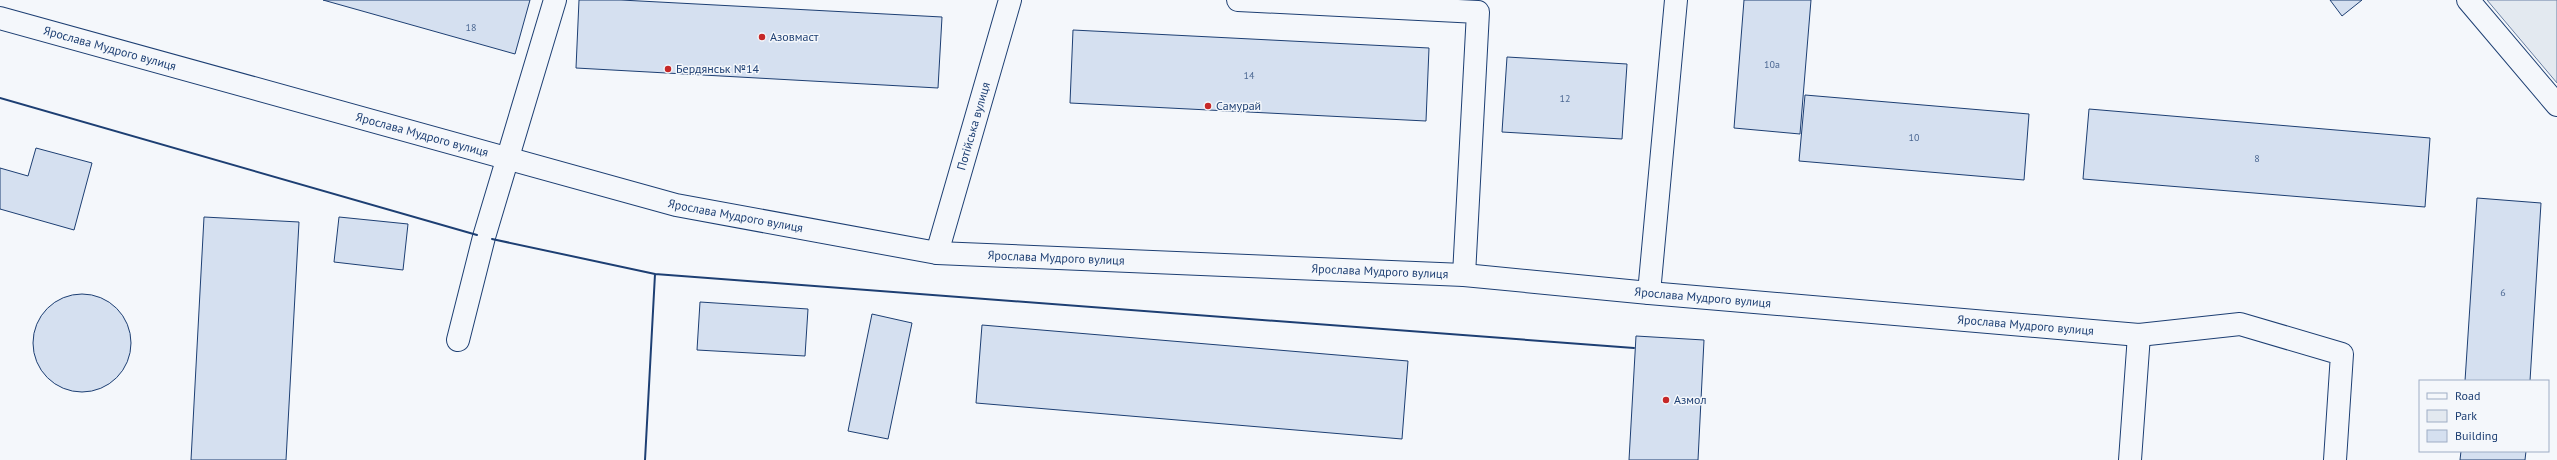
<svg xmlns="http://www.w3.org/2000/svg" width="2557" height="460" viewBox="0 0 2557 460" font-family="'PT Sans',sans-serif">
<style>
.green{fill:#e3e9f0;stroke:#687fa3}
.building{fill:#d5e0f0;stroke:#1d3f73}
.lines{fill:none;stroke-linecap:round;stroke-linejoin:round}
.minor-casing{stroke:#1d3f73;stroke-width:24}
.minor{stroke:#f4f7fb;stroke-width:22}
.wall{stroke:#1d3f73;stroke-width:2}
.poi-dot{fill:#c62828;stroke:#f4f7fb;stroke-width:1.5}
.labels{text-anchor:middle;stroke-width:3;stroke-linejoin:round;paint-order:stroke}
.number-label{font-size:10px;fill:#4b6792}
.poi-label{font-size:12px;fill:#1d3f73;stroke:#f4f7fb;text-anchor:start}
.street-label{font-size:12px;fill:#1d3f73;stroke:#f4f7fb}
</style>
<rect width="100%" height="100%" fill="#f4f7fb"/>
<path class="green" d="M2487,0H2557V83Z"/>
<path class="building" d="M323,0H530L515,54Z
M579,0H621L942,17L938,88L576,68Z
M1744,0H1811L1800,134L1734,128Z
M2330,0H2362L2342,16Z
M1073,30L1429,48L1426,121L1070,103Z
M1507,57L1627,64L1622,139L1502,132Z
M1805,95L2029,114L2024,180L1799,161Z
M2089,109L2430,138L2425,207L2083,179Z
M36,148L92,163L74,230L0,209V168L28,176Z
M2477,198L2541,203L2530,381H2465Z
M204,217L299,222L286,460H191Z
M339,217L408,224L403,270L334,262Z
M33 343a49 49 0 1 1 98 0a49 49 0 1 1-98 0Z
M700,302L808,309L805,356L697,350Z
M872,314L912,323L888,439L848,431Z
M982,325L1408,361L1402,439L976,403Z
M1636,336L1704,340L1698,460H1629Z
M2461,451H2526L2525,460H2460Z"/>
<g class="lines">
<g class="minor-casing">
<g id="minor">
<path d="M1238,0L1478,12L1464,275"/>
<path d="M2468,0L2557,105"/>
<path id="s1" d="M0,18L676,205L937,253L1464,275L1649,293L2139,335L2240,324L2342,354L2335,460"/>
<path id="s2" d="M937,253L1010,0"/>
<path d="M1649,293L1676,0"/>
<path d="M458,340L484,237L555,0"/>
<path d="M2130,460L2139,335"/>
</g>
</g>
<use href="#minor" class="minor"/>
<path class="wall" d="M0,98L477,235
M492,239L655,274L645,460
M655,274L1634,348"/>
</g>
<g class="poi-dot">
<circle cx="762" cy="37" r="4"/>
<circle cx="668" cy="69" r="4"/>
<circle cx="1208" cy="106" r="4"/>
<circle cx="1666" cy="400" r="4"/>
</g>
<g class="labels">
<g class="number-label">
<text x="471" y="31">18</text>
<text x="1772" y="68">10а</text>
<text x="1249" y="79">14</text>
<text x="1565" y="102">12</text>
<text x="1914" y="141">10</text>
<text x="2257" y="162">8</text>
<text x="2503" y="296">6</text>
</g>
<g class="poi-label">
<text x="770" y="41">Азовмаст</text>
<text x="676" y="73">Бердянськ №14</text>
<text x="1216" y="110">Самурай</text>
<text x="1674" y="404">Азмол</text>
</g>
<g class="street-label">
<text dy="4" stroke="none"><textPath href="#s1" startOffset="114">Ярослава Мудрого вулиця</textPath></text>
<text dy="4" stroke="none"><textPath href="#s2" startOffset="132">Потійська вулиця</textPath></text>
<text dy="4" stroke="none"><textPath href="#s1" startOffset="438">Ярослава Мудрого вулиця</textPath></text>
<text dy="4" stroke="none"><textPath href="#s1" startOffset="762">Ярослава Мудрого вулиця</textPath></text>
<text dy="4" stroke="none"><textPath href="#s1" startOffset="1086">Ярослава Мудрого вулиця</textPath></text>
<text dy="4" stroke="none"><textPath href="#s1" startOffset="1410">Ярослава Мудрого вулиця</textPath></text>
<text dy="4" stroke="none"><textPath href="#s1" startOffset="1734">Ярослава Мудрого вулиця</textPath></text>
<text dy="4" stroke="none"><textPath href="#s1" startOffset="2058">Ярослава Мудрого вулиця</textPath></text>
</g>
</g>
<rect x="2419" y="380" width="130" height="72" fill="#f4f7fb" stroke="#9eadc5"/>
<rect x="2427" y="393" width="20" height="6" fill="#f4f7fb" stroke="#9eadc5"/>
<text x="2455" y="400" font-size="12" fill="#1d3f73">Road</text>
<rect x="2427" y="410" width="20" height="12" fill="#e3e9f0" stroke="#9eadc5"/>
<text x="2455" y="420" font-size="12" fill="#1d3f73">Park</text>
<rect x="2427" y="430" width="20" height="12" fill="#d5e0f0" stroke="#9eadc5"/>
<text x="2455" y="440" font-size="12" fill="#1d3f73">Building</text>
</svg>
